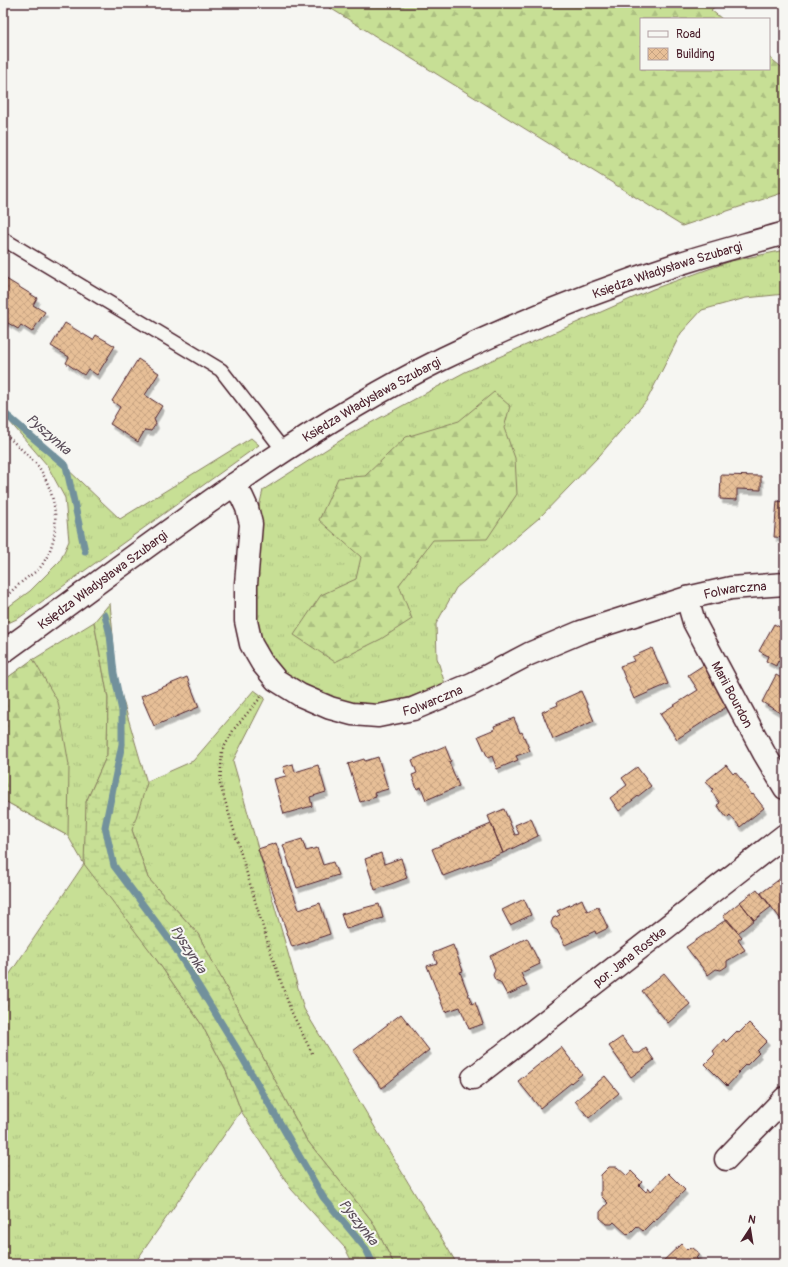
<svg xmlns="http://www.w3.org/2000/svg" width="788" height="1267" viewBox="0 0 788 1267" font-family="Pangolin,sans-serif">
<style>
.grass{fill:url(#grass-tufts);stroke:#887f60}
.forest{fill:url(#forest-firs);stroke:#887f60}
.wetland{fill:url(#wetland-marsh);stroke:#887f60}
.lines{fill:none;stroke-linecap:round;stroke-linejoin:round}
.stream{stroke:#72919c;stroke-width:7}
.building{fill:url(#building-cross-hatch);stroke:#4a1f2b;filter:url(#shadow)}
.service-casing{stroke:#4a1f2b;stroke-width:16}
.minor-casing{stroke:#4a1f2b;stroke-width:25}
.tertiary-casing{stroke:#4a1f2b;stroke-width:25}
.path{stroke:#4a1f2b;stroke-width:2.5;stroke-dasharray:1 3;stroke-linecap:butt}
.service{stroke:#f6f6f2;stroke-width:13}
.minor{stroke:#f6f6f2;stroke-width:22}
.tertiary{stroke:#f6f6f2;stroke-width:22}
.labels{text-anchor:middle;stroke-width:4;stroke-linejoin:round;paint-order:stroke}
.street-label{font-size:13px;fill:#4a1f2b;stroke:#f6f6f2}
.water-label{font-size:14px;font-style:italic;fill:#5b4e5a;stroke:#f6f6f2}
</style>
<defs>
<pattern id="grass-tufts" width="24" height="20" patternUnits="userSpaceOnUse"><rect width="24" height="20" fill="#c7df95"/><path d="M3 7l-1-3M5 7V3M7 7l1-3M15 17l-1-3M17 17v-4M19 17l1-3" fill="none" stroke="#acbf81"/></pattern>
<pattern id="forest-firs" width="22" height="20" patternUnits="userSpaceOnUse"><rect width="22" height="20" fill="#c7df95"/><path d="M5 1l3.5 6h-7zM16 11l3.5 6h-7z" fill="#acbf81"/></pattern>
<pattern id="wetland-marsh" width="20" height="14" patternUnits="userSpaceOnUse"><rect width="20" height="14" fill="#c7df95"/><path d="M1 5h8M5 5V1M11 12h8M15 12V8" fill="none" stroke="#acbf81"/></pattern>
<pattern id="building-cross-hatch" width="8" height="8" patternUnits="userSpaceOnUse"><rect width="8" height="8" fill="#e7bf97"/><path d="M0 0l8 8M0 8l8-8" fill="none" stroke="#c8a482"/></pattern>
<filter id="shadow"><feDropShadow dx="2.5" dy="4.5" stdDeviation="0" flood-color="#0004"/></filter>
</defs>
<rect width="100%" height="100%" fill="#f6f6f2"/>
<filter id="ink" filterUnits="userSpaceOnUse"><feTurbulence type="fractalNoise" baseFrequency=".025" numOctaves="2"/><feDisplacementMap in="SourceGraphic" scale="8" xChannelSelector="R" yChannelSelector="G"/><feConvolveMatrix kernelMatrix="1 2 1 2 8 2 1 2 1" color-interpolation-filters="sRGB"/></filter>
<g filter="url(#ink)">
<path class="grass" d="M785,250V294L746,298L702,310L681,333L647,400L600,455L539,518L456,588L436,624L437,658L445,684L385,706L338,702L301,687L268,661L256,628L255,554L259,507L263,490L352,433L465,372L653,289L731,261Z
M3,408L120,519L251,438L259,445L19,618L8,623L4,610L30,591L60,561L69,541L65,498L47,465L3,414Z
M94,622L108,698L107,755L86,802L151,952L202,1025L226,1071L241,1111L134,1264H3V984L84,864L68,836L3,800V681L34,659Z
M254,690L265,698L233,761L304,1009L457,1264H394L372,1221L306,1139L198,934L148,878L132,830L141,784L193,761Z"/>
<path class="forest" d="M322,3H719L711,10L722,19H641V69H769V57L785,70V192L682,226Z
M494,392L510,406L504,428L515,458L517,494L487,539L433,540L399,585L412,619L381,639L335,662L294,635L321,595L356,579L361,557L319,520L338,478L365,476L406,437L459,421Z
M33,659L58,702L69,765L68,836L3,800V681Z"/>
<path class="wetland" d="M110,603L117,680L147,783L132,830L148,878L198,934L306,1139L372,1221L394,1264H353L345,1248L291,1189L241,1111L226,1071L202,1025L151,952L84,864L86,802L107,755L108,698L94,622Z"/>
<g class="lines">
<path class="stream" d="M3,412L66,466L85,551
M105,615L110,635L114,673L122,711V744L105,827L114,866L174,946L236,1047L323,1197L366,1249L373,1264"/>
</g>
<path class="building" d="M3,277L37,298L33,305L45,312L32,332L21,325L18,329L3,320Z
M65,323L93,340L96,335L115,346L97,375L88,369L84,375L66,363L69,357L51,346Z
M138,359L159,373L145,395L162,406L154,419L156,424L151,431L145,430L138,442L110,424L120,407L112,401Z
M721,475L761,476V490L737,489V500L720,499Z
M777,501L785,502V538L774,537Z
M774,624L785,630V665L778,661L776,666L766,661L768,656L759,651Z
M652,648L668,684L634,699L620,666L634,661L632,657Z
M705,664L731,704L677,739L660,714L698,690L688,675Z
M776,675L785,680V716L762,702Z
M187,677L199,707L154,726L141,696Z
M581,691L594,721L553,739L542,712L558,705L557,702Z
M514,718L520,733L522,732L530,751L516,756L518,760L497,769L492,756L488,758L478,736L495,729L494,726Z
M445,746L451,761L449,762L459,786L426,800L421,787L417,789L412,775L417,773L412,760Z
M378,757L388,789L374,793L376,797L360,802L348,764L364,759L365,761Z
M293,764L295,772L318,765L326,792L310,797L312,806L284,814L274,779L286,776L283,767Z
M726,765L733,774L735,772L746,785L745,786L752,795L753,794L764,808L740,827L730,815L727,818L717,805L720,803L711,791L713,789L706,781Z
M637,767L651,786L619,811L610,798L627,785L622,778Z
M504,809L515,835L519,834L515,825L531,818L538,836L503,853L488,816Z
M491,824L503,853L443,876L432,849Z
M302,839L306,851L317,848L323,865L333,862L338,875L297,888L283,845Z
M276,843L299,910L320,903L330,934L292,947L258,849Z
M381,853L384,864L401,858L407,878L375,890L365,859Z
M785,875V918L782,921L761,893Z
M757,889L771,907L754,920L740,902Z
M524,899L531,915L510,925L502,910Z
M582,899L587,911L598,907L608,928L596,934L595,931L565,945L557,930L553,928L551,923L553,918L560,915L557,911Z
M740,902L754,920L738,933L723,916Z
M379,904L383,918L346,929L341,914Z
M727,919L742,937L738,940L745,950L727,961V966L721,970L716,969L708,975L686,947Z
M527,938L540,964L521,973L527,986L507,995L500,982L495,980L493,975L495,970L490,956Z
M453,945L463,971L460,972L472,1004L475,1002L483,1024L469,1029L460,1007L445,1012L427,966L437,963L433,953Z
M664,973L690,1004L668,1023L642,991Z
M401,1014L429,1050L382,1088L353,1051Z
M749,1023L767,1041L757,1051L759,1053L747,1065L746,1064L738,1072L739,1073L727,1086L705,1064L715,1054L713,1051L724,1039L726,1042L737,1031L739,1033Z
M622,1037L634,1053H640L646,1048L654,1060L631,1077L609,1046Z
M561,1047L582,1074L540,1108L518,1081Z
M605,1076L619,1093L589,1118L575,1101Z
M609,1167H617L627,1176L631,1171L642,1182L639,1185L646,1192L649,1188L651,1191L668,1173L685,1190L654,1222L653,1221L643,1231L637,1226L628,1235L614,1222L612,1224H607L600,1218V1212L608,1203L601,1196V1175Z
M681,1244L687,1250L690,1247L693,1248L698,1252V1256L696,1258L701,1264H660Z"/>
<g class="lines">
<g class="service-casing">
<path id="service" d="M3,239L221,370L277,442L283,451"/>
</g>
<g class="minor-casing">
<g id="minor">
<path id="s1" d="M233,485L242,497L247,508L251,524L246,584V621L251,644L262,663L276,680L300,695L330,708L352,714L378,716L413,709L472,684L529,654L581,632L687,598L731,588L785,584"/>
<path id="s2" d="M687,598L694,622L764,753L785,788"/>
<path id="s3" d="M473,1078L785,835"/>
<path d="M726,1159L785,1098"/>
</g>
</g>
<g class="tertiary-casing">
<g id="tertiary">
<path id="s4" d="M3,652C146,549 285,437 444,358C520,321 601,289 681,263C716,252 751,243 785,233"/>
</g>
</g>
<path class="path" d="M3,432C13,442 33,459 40,469C58,498 62,536 42,565C39,570 32,574 28,577C19,584 11,591 3,600
M261,697L234,729L222,751L220,784L269,947L291,1011L313,1055"/>
<use href="#service" class="service"/>
<use href="#minor" class="minor"/>
<use href="#tertiary" class="tertiary"/>
</g>
</g>
<g class="labels">
<g class="street-label">
<text dy="5" stroke="none"><textPath href="#s4" startOffset="771">Księdza Władysława Szubargi</textPath></text>
<text dy="5" stroke="none"><textPath href="#s4" startOffset="447">Księdza Władysława Szubargi</textPath></text>
<text dy="5" stroke="none"><textPath href="#s4" startOffset="123">Księdza Władysława Szubargi</textPath></text>
<text dy="5" stroke="none"><textPath href="#s1" startOffset="699">Folwarczna</textPath></text>
<text dy="5" stroke="none"><textPath href="#s2" startOffset="107">Marii Bourdon</textPath></text>
<text dy="5" stroke="none"><textPath href="#s1" startOffset="375">Folwarczna</textPath></text>
<text dy="5" stroke="none"><textPath href="#s3" startOffset="198">por. Jana Rostka</textPath></text>
</g>
<g class="water-label">
<text transform="translate(49 434) rotate(41)" y="5">Pyszynka</text>
<text transform="translate(189 949) rotate(57)" y="5">Pyszynka</text>
<text transform="translate(359 1222) rotate(52)" y="5">Pyszynka</text>
</g>
</g>
<rect width="788" height="1267" fill="none" stroke="#f6f6f2" stroke-width="16"/>
<rect x="8" y="8" width="772" height="1251" fill="none" stroke="#4a1f2b" stroke-width="1.5" filter="url(#ink)"/>
<rect x="640" y="18" width="130" height="52" fill="#f6f6f2" stroke="#b1a0a2"/>
<rect x="648" y="31" width="20" height="6" fill="#f6f6f2" stroke="#b1a0a2"/>
<text x="676" y="38" font-size="12" fill="#4a1f2b">Road</text>
<rect x="648" y="48" width="20" height="12" fill="url(#building-cross-hatch)" stroke="#b1a0a2"/>
<text x="676" y="58" font-size="12" fill="#4a1f2b">Building</text>
<g transform="translate(750 1229) rotate(12)" stroke="#f6f6f2" stroke-width="3" paint-order="stroke">
<path d="M0-3L7 15L0 10L-7 15Z" fill="#4a1f2b"/>
<text y="-6" font-size="11" font-weight="bold" text-anchor="middle" fill="#4a1f2b">N</text>
</g>
</svg>
